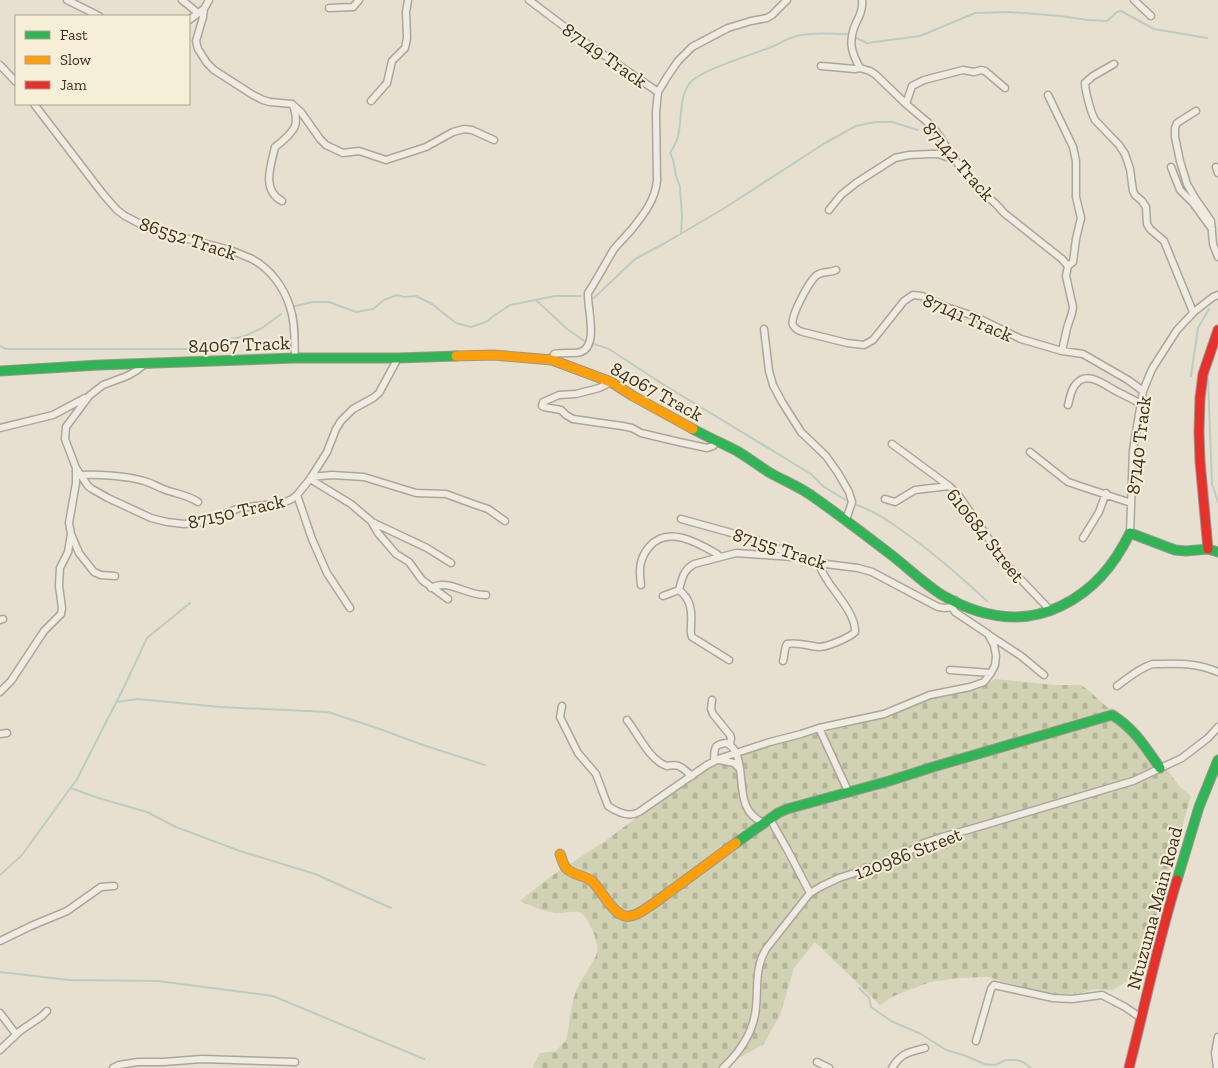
<svg xmlns="http://www.w3.org/2000/svg" width="1218" height="1068" viewBox="0 0 1218 1068" font-family="'Zilla Slab',serif">
<style>
.cemetery{fill:url(#cemetery-stones)}
.lines{fill:none;stroke-linecap:round;stroke-linejoin:round}
.stream{stroke:#bcccc2;stroke-width:2}
.street-casing{stroke:#ada599;stroke-width:9}
.fast-casing{stroke:#9c958a;stroke-width:11}
.slow-casing{stroke:#9c958a;stroke-width:11}
.jam-casing{stroke:#9c958a;stroke-width:11}
.street{stroke:#efebe3;stroke-width:6}
.fast{stroke:#30b455;stroke-width:9}
.slow{stroke:#ff9f0a;stroke-width:9}
.jam{stroke:#e5322d;stroke-width:9}
.labels{text-anchor:middle;stroke-width:4;stroke-linejoin:round;paint-order:stroke}
.street-label{font-size:19px;fill:#3d2e20;stroke:#f7eed8}
</style>
<defs>
<pattern id="cemetery-stones" width="16" height="16" patternUnits="userSpaceOnUse" patternTransform="scale(1.25)"><rect width="16" height="16" fill="#d1d1b3"/><path d="M2 7V4a2 2 0 0 1 4 0v3zM10 15v-3a2 2 0 0 1 4 0v3z" fill="#b4b49a"/></pattern>
</defs>
<rect width="100%" height="100%" fill="#e7e0d1"/>
<path class="cemetery" d="M995,679L1055,685H1081L1088,690L1108,708L1116,709L1136,732L1159,762L1167,769L1179,786L1191,796L1140,972L1113,990L1095,989L1080,993L1051,995L987,977L959,978L930,982L894,996L880,1005L815,942L794,968L780,1015L763,1045L720,1068H532L540,1053L556,1051L565,1041L567,1036L573,1000L577,988L596,956C597,953 598,949 597,945C596,937 588,917 581,913C574,910 565,913 558,913C544,912 532,906 520,901L550,877L605,841L647,810L715,763L724,759L820,733L884,718L930,699L980,689Z"/>
<g class="lines">
<path class="stream" d="M856,38L867,43L920,36L975,13L1008,12L1061,16L1087,20L1107,21L1117,12L1121,11L1154,29L1207,38
M681,234L682,217L680,187L676,176L673,159L670,153C673,148 677,142 678,136C682,120 679,99 689,84C698,71 753,54 769,48C780,44 790,36 801,35C816,32 832,34 847,34
M594,298L635,259L665,243L723,209L825,143L856,126L875,122H892L918,130
M536,300L567,329L586,342
M295,306L313,302H329L356,312L373,309L384,300L397,295L404,297L416,296L432,304L456,323L471,327L486,322L495,315L510,305L555,296H581
M594,344L609,349L661,383L811,474L824,487L846,500
M0,346L6,349H189L245,336L262,328L281,314
M1191,376L1198,328L1209,309
M1208,378L1212,484L1218,502
M854,504C873,510 888,520 904,532C934,553 961,577 987,601
M117,702L138,699L220,707L328,712L377,728L423,745L485,765
M71,788L95,797L147,812L176,827L240,851L315,874L391,908
M0,875L22,855L77,779L124,687L147,638L190,603
M0,972L69,980L158,981L273,996L424,1059
M859,988L869,998L871,1007L891,1021L921,1034L946,1050L966,1056L984,1064L995,1065L1006,1060H1016L1023,1062L1031,1068"/>
<g class="street-casing">
<path id="street" d="M67,0L99,16
M182,0L198,13
M529,0L582,40L658,92
M862,0C863,9 860,15 856,23C848,41 851,52 860,68L870,71L876,75L906,104L932,126L940,137L954,159L981,191L996,204L1004,213L1062,259L1068,266L1066,276L1073,307L1072,313L1067,328L1062,351
M1134,0L1151,16
M329,8L353,7L359,0
M204,9L203,17L196,41L198,49L207,63L214,70L253,95L263,100L270,102L292,104L301,112L320,139L326,145L343,153L359,151L386,160L426,147L453,132L464,129L472,130L494,140
M189,20L204,9L209,0
M1114,64L1093,76L1085,83C1085,91 1091,113 1095,120L1119,145L1125,154L1130,169L1133,191L1135,195L1142,201L1146,207L1147,224L1150,229L1164,241L1193,312
M0,65L16,82
M821,66L855,69L860,68
M1048,95L1073,147L1076,161V197L1081,218L1076,239L1073,262L1068,266
M371,101L387,83L392,61L405,48L407,38L406,12L408,0
M34,104L103,194L117,210L125,216L150,229L230,250C238,253 245,256 252,259C271,269 284,288 290,307C296,324 294,342 295,358
M906,104L912,86L924,80L963,70L974,72L981,70L985,71L1005,88
M1196,111L1177,123L1175,128V137L1180,161L1187,184L1195,198L1211,221L1213,244L1218,257
M1171,167L1180,190L1193,203L1212,229
M1216,167L1218,173
M282,201C261,190 271,165 275,147C281,143 292,133 295,126C297,120 295,111 293,105
M829,210L841,195L856,183L895,158L909,155L931,154H938L950,158L954,159
M836,270C830,273 823,271 817,275C810,280 789,318 793,325C795,329 799,331 803,332L847,343L864,345L873,340L904,301L913,295L922,296L949,308L974,316L1021,339L1062,351L1083,354L1128,380L1143,391
M764,329L769,371L773,385L782,402L801,432L826,456L838,473L849,492L852,502L846,520
M552,360L554,354C562,352 576,354 581,352C599,345 587,308 588,293C597,279 605,264 614,249C620,242 626,236 632,229C644,214 655,200 657,181L656,112L658,92L667,77L678,61L692,47L728,28L751,21L767,18L772,15L787,0
M145,364L136,371L127,376L103,385L89,396L66,427L65,439L76,468L88,486L92,489L108,498L151,518L167,522L184,524L202,522L218,517L239,508L283,503L292,499L297,495L310,479L327,452L336,429L341,421L353,409L373,398L379,393L398,358
M611,382L599,388L576,394L559,395L543,402L542,406L544,407L561,410L566,415L573,419L622,426L632,428L641,433L679,442L707,448L713,446L717,442
M1068,405C1070,398 1071,388 1077,383C1088,371 1105,385 1116,391C1124,395 1132,399 1141,404
M0,428L53,415L85,398
M892,444L949,486L959,496L1007,565L1051,611
M1030,452L1068,482L1131,503
M76,468V483L69,523L71,534L79,553L94,572L101,575L115,576
M81,475C98,474 128,476 144,481C151,483 158,487 166,490C177,494 188,495 198,502
M311,477L332,475L364,477L416,493L446,494L476,505L488,509L505,521
M310,479L351,504L371,521L378,533L396,554L409,562L422,580L448,599
M297,495L312,539L327,573L350,608
M885,499L895,502L915,490L949,486
M681,519L757,540L786,552L818,563L858,568L872,572L938,607L945,608L952,607L955,600
M372,522L427,548L451,563
M1130,533L1133,450L1143,391L1152,369L1177,330L1195,311L1213,297L1218,295
M1083,538L1099,512L1106,493
M641,585C639,570 639,559 649,547C668,525 698,543 717,554L720,557
M431,588C448,578 467,596 486,595
M679,590C691,599 692,611 691,625C691,630 690,633 692,637L729,660
M663,596L679,590C682,579 683,570 694,564L736,553L792,557
M0,620L3,619
M989,635L1021,656L1044,675
M783,661C785,655 784,649 787,644C798,642 808,646 819,647C827,647 849,638 855,632C856,616 838,596 829,583C825,577 821,570 818,563
M950,670L991,673L995,665L996,656L994,645L988,634L955,612L952,607
M1117,686C1128,678 1141,667 1153,664C1178,664 1195,662 1218,672
M0,692L11,681L44,631L61,614L62,608L59,586L60,568L68,552L71,534
M712,700L711,709L713,714L730,735L731,738L730,745
M562,706L560,717L578,753L596,774L608,806C617,812 629,818 639,812L707,765L721,758L770,742L801,734L819,728L884,714L930,695L970,687L984,682L991,673
M627,720C638,734 650,761 667,766C680,763 682,768 692,776
M819,728L848,791
M0,734L7,733
M726,743C737,748 738,758 740,769L734,763L714,759C715,748 713,745 726,743Z
M740,769C743,790 740,813 764,823
M770,819L787,849L810,893
M0,941L31,926L67,911L101,887L114,886
M0,1013L16,1034
M976,1041L991,989L994,985L1053,998L1072,999L1102,995L1125,1007L1141,1018
M0,1050L20,1031L42,1016L47,1011
M817,1062L829,1068
M113,1068L119,1065L138,1062H163L202,1059L295,1062
M723,1068C741,1051 754,1032 756,1007C758,986 755,967 766,949L810,893L822,886L839,878L894,860L924,843L942,837L971,829L1133,781L1182,758L1208,738L1218,727
M892,1068C901,1053 909,1052 925,1048
M1217,1068L1215,1053L1218,1037"/>
</g>
<g class="fast-casing">
<path id="fast" d="M0,371L99,365L295,358H398L456,356
M693,429C707,437 722,443 737,451C749,458 760,467 772,474C787,482 802,488 815,498C842,517 868,537 894,557C909,569 926,585 942,595C980,617 1020,626 1061,606C1094,590 1114,565 1130,533L1175,550L1186,551L1208,549L1218,552
M736,843L778,813L787,809L889,781L933,767L1112,715C1134,728 1146,748 1160,768
M1177,880L1199,807L1218,760"/>
</g>
<g class="slow-casing">
<path id="slow" d="M456,356L494,355L552,360L611,382L633,396L693,429
M560,854C562,859 563,864 566,868C573,876 586,875 593,882C602,891 613,914 625,916C635,918 645,909 653,904L736,843"/>
</g>
<g class="jam-casing">
<path id="jam" d="M1208,549L1200,461L1199,432L1200,398L1203,374L1218,330
M1129,1068C1145,1005 1158,942 1177,880"/>
</g>
<use href="#street" class="street"/>
<use href="#fast" class="fast"/>
<use href="#slow" class="slow"/>
<use href="#jam" class="jam"/>
</g>
<g class="labels">
<g class="street-label">
<text transform="translate(605 55) rotate(35)" y="7">87149 Track</text>
<text transform="translate(959 161) rotate(49)" y="7">87142 Track</text>
<text transform="translate(188 238) rotate(18)" y="7">86552 Track</text>
<text transform="translate(968 317) rotate(23)" y="7">87141 Track</text>
<text transform="translate(239 344) rotate(-2)" y="7">84067 Track</text>
<text transform="translate(657 391) rotate(29)" y="7">84067 Track</text>
<text transform="translate(1138 445) rotate(-83)" y="7">87140 Track</text>
<text transform="translate(236 511) rotate(-13)" y="7">87150 Track</text>
<text transform="translate(986 535) rotate(52)" y="7">610684 Street</text>
<text transform="translate(780 548) rotate(18)" y="7">87155 Track</text>
<text transform="translate(908 853) rotate(-21)" y="7">120986 Street</text>
<text transform="translate(1154 908) rotate(-75)" y="7">Ntuzuma Main Road</text>
</g>
</g>
<rect x="15" y="15" width="175" height="90" fill="#f7eed8" stroke="#ada18e"/>
<rect x="25" y="31" width="25" height="8" fill="#30b455" stroke="#ada18e"/>
<text x="60" y="40" font-size="15" fill="#3d2e20">Fast</text>
<rect x="25" y="56" width="25" height="8" fill="#ff9f0a" stroke="#ada18e"/>
<text x="60" y="65" font-size="15" fill="#3d2e20">Slow</text>
<rect x="25" y="81" width="25" height="8" fill="#e5322d" stroke="#ada18e"/>
<text x="60" y="90" font-size="15" fill="#3d2e20">Jam</text>
</svg>
